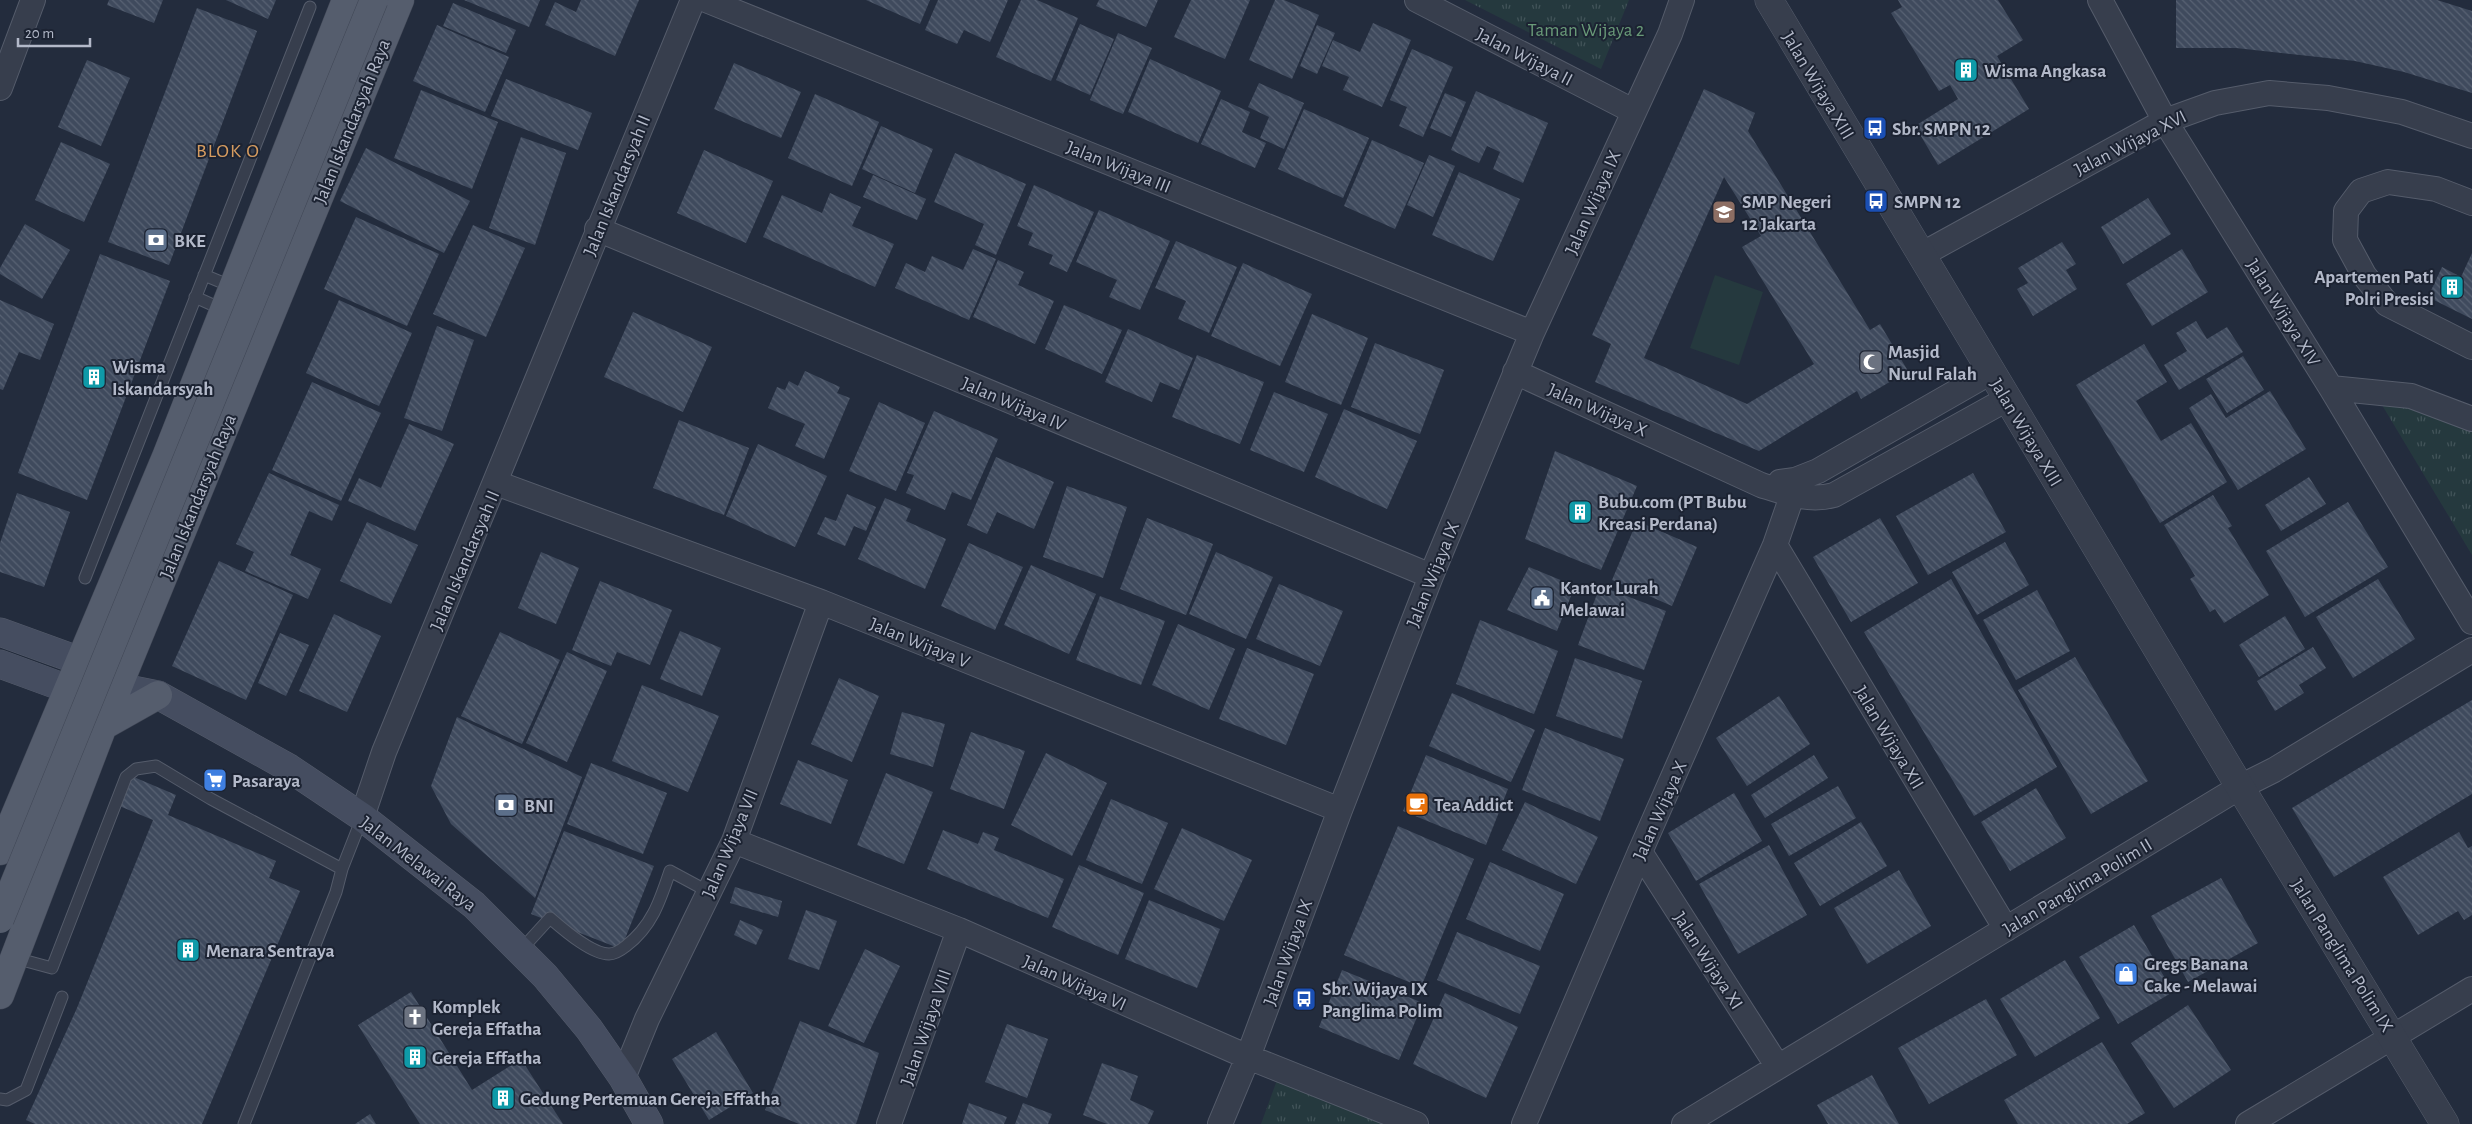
<svg xmlns="http://www.w3.org/2000/svg" width="2472" height="1124" viewBox="0 0 2472 1124" font-family="'Alegreya Sans',sans-serif">
<style>
.grass{fill:url(#grass-tufts)}
.pitch{fill:#25393e}
.building{fill:url(#building-back-hatch);fill-rule:evenodd}
.lines{fill:none;stroke-linecap:round;stroke-linejoin:round}
.service-casing{stroke:#555c6b;stroke-width:13}
.minor-casing{stroke:#555c6b;stroke-width:26}
.tertiary-casing{stroke:#555c6b;stroke-width:29}
.secondary-casing{stroke:#555c6b;stroke-width:29}
.primary-casing{stroke:#404756;stroke-width:29}
.service{stroke:#373e4d;stroke-width:11}
.minor{stroke:#373e4d;stroke-width:24}
.tertiary{stroke:#373e4d;stroke-width:28}
.secondary{stroke:#454d60;stroke-width:28}
.primary{stroke:#555d6d;stroke-width:28}
.primary-bridge-casing{stroke:#404756;stroke-width:29;stroke-linecap:butt}
.primary-bridge{stroke:#555d6d;stroke-width:28}
.labels{text-anchor:middle;stroke-width:4;stroke-linejoin:round;paint-order:stroke}
.park-label{font-size:19px;fill:#699a78;stroke:#1c2332}
.street-label{font-size:19px;fill:#b3b9c9;stroke:#1c2332}
.poi-label{font-size:19px;font-weight:bold;fill:#b3b9c9;stroke:#1c2332;text-anchor:start}
.neighbourhood-label{font-size:20px;letter-spacing:1px;fill:#d69c60;stroke:#1c2332}
</style>
<defs>
<pattern id="grass-tufts" width="24" height="20" patternUnits="userSpaceOnUse" patternTransform="scale(1.25)"><rect width="24" height="20" fill="#25393e"/><path d="M3 7l-1-3M5 7V3M7 7l1-3M15 17l-1-3M17 17v-4M19 17l1-3" fill="none" stroke="#425459"/></pattern>
<pattern id="building-back-hatch" width="6" height="6" patternUnits="userSpaceOnUse" patternTransform="scale(1.25)"><rect width="6" height="6" fill="#3f4a5d"/><path d="M-1 5l2 2M0 0l6 6M5-1l2 2" fill="none" stroke="#586273"/></pattern>
</defs>
<rect width="100%" height="100%" fill="#232c3d"/>
<path class="grass" d="M1465,0H1629L1601,69Z
M2376,395L2456,420L2472,432V555Z
M1277,1080L1384,1124H1261Z"/>
<path class="pitch" d="M1715,275L1763,292L1739,365L1690,348Z"/>
<path class="building" d="M109,0H163L154,23L107,5Z
M226,0H276L268,19Z
M464,0H540L529,27Z
M581,0H639L615,56L545,25L555,2L576,12Z
M866,0H930L920,24Z
M938,0H1008L990,42L964,30L957,44L925,30Z
M1021,0H1037L1078,18L1051,81L996,57Z
M1099,0H1158L1146,27L1096,6Z
M1191,0H1250L1225,59L1174,37Z
M1275,0H1284L1319,15L1292,79L1249,60Z
M1898,0H1998L2023,40L1997,56L2029,109L1938,165L1915,126L1958,99L1950,85L1939,91L1891,13L1902,7Z
M2176,0H2437L2472,11V93L2404,72L2355,61L2236,48H2176Z
M453,3L516,30L506,53L443,26Z
M197,8L257,31L169,265L108,242Z
M1373,23L1411,40L1382,107L1343,90L1349,77L1322,66L1333,40L1360,52Z
M1080,24L1114,39L1090,95L1056,80Z
M437,25L509,57L485,112L413,81Z
M1317,25L1335,33L1317,74L1300,66Z
M1118,33L1152,48L1123,114L1090,100Z
M1412,49L1453,67L1423,137L1399,126L1407,107L1390,100Z
M1150,59L1221,91L1198,143L1128,112Z
M87,60L130,78L101,146L58,127Z
M734,63L801,92L781,138L714,109Z
M506,79L592,113L578,150L491,116Z
M1259,83L1304,103L1284,149L1260,138L1269,117L1248,107Z
M1704,89L1755,113L1748,131L1870,330L1880,324L1908,371L1861,399L1857,391L1759,451L1595,382L1611,344L1592,335ZM1724,177L1761,236L1742,247L1814,364L1747,404L1644,358Z
M421,90L498,122L472,189L394,158Z
M1476,91L1548,123L1523,183L1493,169L1500,152L1487,146L1479,163L1451,150Z
M1445,93L1466,102L1451,137L1430,128Z
M815,94L879,122L852,186L788,158Z
M1221,99L1250,112L1242,132L1266,143L1255,168L1201,144Z
M1304,109L1369,138L1343,198L1278,169Z
M881,126L933,149L915,193L862,169Z
M521,137L566,153L535,245L489,228Z
M1372,140L1424,163L1395,229L1344,206Z
M61,142L110,164L84,222L35,200Z
M366,148L470,201L444,253L340,201Z
M704,150L773,181L746,243L677,213Z
M955,153L1026,184L996,255L975,245L984,224L934,202Z
M1429,155L1455,166L1433,217L1407,205Z
M1459,172L1520,199L1493,261L1432,235Z
M873,175L926,199L917,220L863,197Z
M1034,185L1094,212L1067,272L1049,264L1053,255L1028,245L1033,233L1017,226Z
M830,193L861,207L852,226L894,244L875,287L763,237L782,195L822,213Z
M2148,198L2171,234L2123,264L2101,227Z
M1099,210L1170,241L1140,310L1109,297L1117,280L1076,262Z
M356,217L439,254L407,326L324,289Z
M25,224L70,250L42,299L0,274V268Z
M473,225L525,248L486,337L433,314Z
M1176,241L1237,267L1209,333L1178,319L1186,301L1155,288Z
M2062,242L2076,264L2066,270L2077,289L2033,316L2017,289L2028,283L2018,268Z
M973,249L996,259L969,320L895,288L906,263L925,272L932,256L963,270Z
M2182,249L2208,292L2152,326L2126,284Z
M2472,253V319L2428,297L2442,267L2461,277Z
M100,254L170,281L87,500L18,473Z
M998,260L1024,272L1018,285L1054,301L1035,344L973,317Z
M1243,263L1312,294L1280,366L1211,336Z
M0,300L54,324L40,360L19,352L3,390L0,389Z
M339,300L412,333L379,406L306,373Z
M1064,305L1122,330L1102,374L1045,349Z
M633,312L712,347L683,412L604,377Z
M1312,314L1368,338L1341,405L1285,382Z
M2196,321L2207,339L2227,327L2243,352L2179,390L2164,365L2187,351L2176,333Z
M437,326L474,340L442,431L404,418Z
M1128,329L1193,358L1179,390L1160,382L1152,402L1105,382Z
M1375,343L1444,370L1420,434L1351,407Z
M2144,344L2167,382L2136,401L2161,441L2191,423L2227,482L2160,523L2076,385Z
M1197,355L1264,382L1240,444L1172,417Z
M2243,356L2264,390L2227,413L2206,379Z
M805,371L840,387L837,393L850,398L824,459L795,446L805,424L768,408L777,387L785,390L789,381L798,386Z
M312,382L381,413L341,501L272,470Z
M2270,391L2306,449L2238,490L2189,408L2211,394L2226,418Z
M1274,392L1328,414L1304,472L1250,450Z
M879,402L925,423L896,491L849,471Z
M1344,409L1417,441L1387,509L1315,477Z
M934,411L998,439L971,500L952,492L945,510L906,493L914,475L907,473Z
M679,420L749,448L724,515L653,488Z
M409,424L454,444L415,531L348,501L359,478L381,488Z
M758,444L827,476L795,547L726,516Z
M1555,451L1637,486L1601,570L1525,539Z
M996,457L1054,482L1034,529L997,512L987,534L967,525Z
M269,473L339,505L332,521L309,511L290,555L321,569L308,599L245,571L254,552L236,544Z
M1973,473L2006,532L1928,575L1896,516Z
M2309,477L2326,504L2281,531L2265,505Z
M1067,486L1127,507L1103,578L1043,557Z
M17,493L70,512L44,587L0,572V543Z
M847,494L876,507L866,531L854,526L845,546L817,534L825,517L836,521Z
M2213,495L2232,526L2228,528L2269,595L2224,623L2215,609L2210,612L2190,579L2195,576L2164,525Z
M885,498L911,509L906,521L946,539L925,589L858,559Z
M2348,502L2388,567L2305,617L2266,551Z
M1147,518L1213,544L1186,615L1120,589Z
M1880,518L1918,583L1851,622L1813,557Z
M1637,521L1697,547L1672,606L1612,580Z
M367,522L418,545L391,604L340,581Z
M2005,542L2029,585L1977,615L1952,572Z
M969,543L1023,567L995,630L941,606Z
M541,552L579,568L556,624L518,608Z
M1216,552L1273,577L1246,639L1189,614Z
M219,561L293,595L246,700L172,666Z
M1031,565L1096,594L1069,654L1004,625Z
M1529,567L1575,586L1557,631L1507,610Z
M1951,579L2057,767L1974,816L1864,632Z
M2378,579L2415,639L2353,678L2316,617Z
M600,581L672,610L650,665L617,652L611,666L572,650Z
M1279,584L1343,611L1320,666L1256,639Z
M1600,586L1666,611L1644,670L1578,645Z
M2037,590L2070,651L2016,680L1983,620Z
M1100,596L1165,621L1141,685L1076,660Z
M334,614L381,636L347,712L299,691Z
M2285,616L2305,649L2259,677L2239,645Z
M1480,620L1558,651L1534,714L1456,684Z
M1178,624L1235,649L1209,710L1152,685Z
M680,631L721,648L702,696L660,679Z
M500,632L560,660L522,744L461,716Z
M280,633L309,645L286,696L258,683Z
M2313,647L2326,668L2299,685L2304,693L2275,711L2257,681Z
M1247,648L1314,674L1286,745L1219,719Z
M567,652L607,671L567,762L526,743Z
M2075,657L2148,781L2091,814L2018,690Z
M1575,658L1642,681L1622,739L1556,716Z
M839,678L879,696L852,762L811,744Z
M642,685L719,716L688,792L612,761Z
M1452,693L1535,730L1511,782L1429,746Z
M1779,696L1810,744L1747,786L1716,738Z
M2472,700V794L2334,877L2292,808Z
M902,712L945,724L933,767L890,754Z
M457,717L582,777L535,898L451,824L431,786Z
M1545,728L1624,759L1600,821L1522,790Z
M971,732L1025,751L1004,809L950,789Z
M1046,753L1107,783L1072,856L1011,825Z
M1426,755L1508,789L1486,845L1403,811Z
M1814,755L1828,778L1765,818L1751,795Z
M798,760L848,780L831,824L780,804Z
M591,763L667,793L643,854L567,824Z
M886,773L933,792L904,864L857,845Z
M129,775L176,795L168,815L276,861L269,878L300,891L202,1124H35L26,1120L77,1008L153,820L117,805Z
M1838,786L1856,818L1789,856L1771,824Z
M2036,788L2066,838L2010,871L1981,822Z
M1734,793L1762,841L1696,881L1668,833Z
M1111,799L1168,823L1142,884L1086,860Z
M1525,802L1598,837L1576,884L1502,850Z
M1861,822L1887,866L1820,906L1794,863Z
M1398,826L1474,859L1421,987L1344,955Z
M1182,828L1252,860L1224,921L1154,889Z
M943,830L978,844L983,832L999,838L994,850L1064,879L1048,918L927,869Z
M564,831L654,866L621,949L531,914Z
M2459,832L2468,848L2472,846V915L2464,920L2458,911L2418,935L2383,877Z
M1769,845L1807,915L1738,954L1699,884Z
M1490,862L1564,894L1540,951L1466,919Z
M1079,865L1144,893L1118,955L1052,927Z
M1899,870L1931,926L1867,964L1834,908Z
M2221,878L2258,943L2188,982L2151,916Z
M735,887L782,901L778,917L730,903Z
M1149,900L1220,929L1197,988L1125,959Z
M806,910L837,921L819,970L788,959Z
M740,920L763,930L756,945L734,935Z
M2134,925L2173,992L2118,1024L2079,957Z
M1457,932L1540,966L1520,1014L1437,980Z
M865,949L900,966L864,1043L828,1026Z
M2065,960L2100,1018L2035,1057L2000,999Z
M1342,970L1423,1003L1399,1060L1319,1027Z
M411,992L472,1090L521,1059L563,1124H420L358,1025Z
M1445,993L1518,1027L1486,1098L1413,1064Z
M1986,999L2017,1055L1929,1104L1898,1048Z
M2188,1005L2231,1070L2174,1108L2131,1043Z
M800,1021L879,1053L856,1124H799L765,1110Z
M1007,1024L1048,1039L1027,1098L985,1082Z
M716,1032L753,1093L709,1120L672,1059Z
M2102,1042L2145,1113L2127,1124H2018L2004,1100Z
M1102,1063L1138,1076L1130,1100L1154,1111L1148,1124H1107L1083,1115Z
M1872,1075L1899,1124H1828L1817,1105Z
M969,1103L1007,1117L1004,1124H962Z
M1023,1103L1052,1114L1048,1124H1015Z
M370,1114L376,1124H355Z"/>
<g class="lines">
<g class="service-casing">
<path id="service" d="M204,275L233,287
M195,297L224,310
M85,578L310,7
M520,951L550,918C563,929 591,954 609,954C615,954 621,950 626,946C652,926 660,901 670,871L709,892
M15,958L52,968L126,777L136,769L156,766L211,799L342,869
M0,1099L7,1100L26,1090L62,997
M244,1124L336,892L342,869L362,818"/>
</g>
<g class="minor-casing">
<path id="minor" d="M706,0L1532,333
M1417,0L1633,111
M2100,0L2165,121L2331,388L2472,622
M0,88L33,0
M2472,203L2436,189L2388,182L2361,191L2346,211L2345,240L2364,275L2387,304L2472,347
M597,229L1431,576
M1921,255L2165,121L2215,103L2269,93L2328,98L2402,112L2472,136
M1515,372L1761,485C1786,493 1809,502 1834,495L2007,399
M2331,388L2411,396L2472,419
M1780,482L1795,480L1818,471L1991,372
M496,483L821,602L1340,810
M1775,545L2006,929
M362,817L384,752L693,0
M734,841L959,930L1248,1057L1416,1124
M1640,852L1778,1067
M623,1078L647,1019L734,841L821,602
M889,1124L959,930
M1220,1124L1248,1057L1340,810L1431,576L1532,333L1670,34L1682,0
M1524,1124L1640,852L1775,545L1792,496L1795,480
M1684,1124L2240,787L2274,770L2472,650
M2248,1124L2472,989"/>
</g>
<g class="tertiary-casing">
<path id="tertiary" d="M1769,0L2240,787L2445,1124"/>
</g>
<g class="secondary-casing">
<path id="secondary" d="M0,632L80,661L102,666
M0,664L68,689L118,687L158,695L289,768L362,817L474,905L545,976L589,1029L623,1078L649,1124"/>
</g>
<g class="primary-casing">
<path id="primary" d="M103,726L158,695
M0,851L166,457L346,0
M0,995L118,687L400,0"/>
</g>
<use href="#service" class="service"/>
<use href="#minor" class="minor"/>
<use href="#tertiary" class="tertiary"/>
<use href="#secondary" class="secondary"/>
<use href="#primary" class="primary"/>
<g class="primary-bridge-casing">
<path id="primary-bridge" d="M0,919L374,0"/>
</g>
<use href="#primary-bridge" class="primary-bridge"/>
</g>
<defs>
<g id="building-square" transform="scale(1.25)"><rect x="-9" y="-9" width="18" height="18" rx="4" fill="#0f9aa8" stroke="#1c2332"/><path d="M-4-6H4V6H1V3H-1V6H-4ZM-2.5-4.3h1.7v1.8h-1.7ZM.8-4.3h1.7v1.8H.8ZM-2.5-1h1.7V.8h-1.7ZM.8-1h1.7V.8H.8Z" fill="#fff"/></g>
<g id="bus-square" transform="scale(1.25)"><rect x="-9" y="-9" width="18" height="18" rx="4" fill="#1a4fb4" stroke="#1c2332"/><path d="M-5-6H5V4H4V6H2V4H-2V6H-4V4H-5ZM-3.5-4V0h7V-4ZM-3.5 1.2v1.5H-2V1.2ZM2 1.2v1.5H3.5V1.2Z" fill="#fff"/></g>
<g id="school-square" transform="scale(1.25)"><rect x="-9" y="-9" width="18" height="18" rx="4" fill="#8d6e63" stroke="#1c2332"/><path d="M0-5L7-2L0 1L-7-2ZM-4 1L0 2.5L4 1V4Q0 6-4 4Z" fill="#fff"/></g>
<g id="bank-square" transform="scale(1.25)"><rect x="-9" y="-9" width="18" height="18" rx="4" fill="#5c6f8a" stroke="#1c2332"/><path d="M-6-4H6V4H-6ZM0-2.3a2.3 2.3 0 1 0 0 4.6a2.3 2.3 0 1 0 0-4.6Z" fill="#fff"/></g>
<g id="mosque-square" transform="scale(1.25)"><rect x="-9" y="-9" width="18" height="18" rx="4" fill="#6b7280" stroke="#1c2332"/><path d="M3.5-4.9A6 6 0 1 0 3.5 4.9A5 5 0 1 1 3.5-4.9Z" fill="#fff"/></g>
<g id="civic-square" transform="scale(1.25)"><rect x="-9" y="-9" width="18" height="18" rx="4" fill="#5c6f8a" stroke="#1c2332"/><path d="M-.6-6.5H3V-4.5H.6V-3L4-1V1h2V6H-6V1h2V-1L-.6-3ZM-1.2 2.5V6h2.4V2.5Z" fill="#fff"/></g>
<g id="supermarket-square" transform="scale(1.25)"><rect x="-9" y="-9" width="18" height="18" rx="4" fill="#3f7fe0" stroke="#1c2332"/><path d="M-6-5.5h2.5l.6 2H6L4.5 2H-2.5L-4.4-4H-6ZM-1.5 3.2a1.3 1.3 0 1 0 .1 0ZM3 3.2a1.3 1.3 0 1 0 .1 0Z" fill="#fff"/></g>
<g id="cafe-square" transform="scale(1.25)"><rect x="-9" y="-9" width="18" height="18" rx="4" fill="#e8710a" stroke="#1c2332"/><path d="M-5.5-4.5H6V0H3Q3 3.5 0 3.5H-2.5Q-5.5 3.5-5.5 0ZM3-3.2v2h1.7v-2ZM-6 4.5H4V6H-6Z" fill="#fff"/></g>
<g id="shop-square" transform="scale(1.25)"><rect x="-9" y="-9" width="18" height="18" rx="4" fill="#3f7fe0" stroke="#1c2332"/><path d="M-5-2.5h2.3a2.7 3.5 0 0 1 5.4 0H5L5.5 6h-11ZM-1.5-2.5h3a1.5 2.3 0 0 0-3 0Z" fill="#fff"/></g>
<g id="church-square" transform="scale(1.25)"><rect x="-9" y="-9" width="18" height="18" rx="4" fill="#6b7280" stroke="#1c2332"/><path d="M-1.2-6h2.4v3.5h3.3v2.4h-3.3V6h-2.4V-.1h-3.3v-2.4h3.3Z" fill="#fff"/></g>
</defs>
<g fill-rule="evenodd">
<use href="#building-square" x="1966" y="70"/>
<use href="#bus-square" x="1875" y="128"/>
<use href="#bus-square" x="1876" y="201"/>
<use href="#school-square" x="1724" y="212"/>
<use href="#bank-square" x="156" y="240"/>
<use href="#building-square" x="2452" y="287"/>
<use href="#mosque-square" x="1871" y="362"/>
<use href="#building-square" x="94" y="377"/>
<use href="#building-square" x="1580" y="512"/>
<use href="#civic-square" x="1542" y="598"/>
<use href="#supermarket-square" x="215" y="780"/>
<use href="#cafe-square" x="1417" y="804"/>
<use href="#bank-square" x="506" y="805"/>
<use href="#building-square" x="188" y="950"/>
<use href="#shop-square" x="2126" y="974"/>
<use href="#bus-square" x="1304" y="999"/>
<use href="#church-square" x="415" y="1017"/>
<use href="#building-square" x="415" y="1057"/>
<use href="#building-square" x="503" y="1098"/>
</g>
<g class="labels">
<g class="park-label">
<text x="1586" y="36">Taman Wijaya 2</text>
</g>
<g class="street-label">
<text transform="translate(1525 56) rotate(27)" y="7">Jalan Wijaya II</text>
<text transform="translate(1819 85) rotate(59)" y="7">Jalan Wijaya XIII</text>
<text transform="translate(351 121) rotate(-68)" y="7">Jalan Iskandarsyah Raya</text>
<text transform="translate(2130 142) rotate(-27)" y="7">Jalan Wijaya XVI</text>
<text transform="translate(1119 166) rotate(22)" y="7">Jalan Wijaya III</text>
<text transform="translate(616 185) rotate(-68)" y="7">Jalan Iskandarsyah II</text>
<text transform="translate(1592 202) rotate(-66)" y="7">Jalan Wijaya IX</text>
<text transform="translate(2284 312) rotate(58)" y="7">Jalan Wijaya XIV</text>
<text transform="translate(1014 403) rotate(23)" y="7">Jalan Wijaya IV</text>
<text transform="translate(1598 409) rotate(24)" y="7">Jalan Wijaya X</text>
<text transform="translate(2027 432) rotate(59)" y="7">Jalan Wijaya XIII</text>
<text transform="translate(197 496) rotate(-68)" y="7">Jalan Iskandarsyah Raya</text>
<text transform="translate(464 560) rotate(-67)" y="7">Jalan Iskandarsyah II</text>
<text transform="translate(1432 574) rotate(-68)" y="7">Jalan Wijaya IX</text>
<text transform="translate(920 642) rotate(22)" y="7">Jalan Wijaya V</text>
<text transform="translate(1890 737) rotate(59)" y="7">Jalan Wijaya XII</text>
<text transform="translate(1659 810) rotate(-66)" y="7">Jalan Wijaya X</text>
<text transform="translate(729 843) rotate(-67)" y="7">Jalan Wijaya VII</text>
<text transform="translate(419 863) rotate(38)" y="7">Jalan Melawai Raya</text>
<text transform="translate(2077 886) rotate(-31)" y="7">Jalan Panglima Polim II</text>
<text transform="translate(1287 952) rotate(-70)" y="7">Jalan Wijaya IX</text>
<text transform="translate(2343 955) rotate(58)" y="7">Jalan Panglima Polim IX</text>
<text transform="translate(1709 960) rotate(57)" y="7">Jalan Wijaya XI</text>
<text transform="translate(1075 982) rotate(24)" y="7">Jalan Wijaya VI</text>
<text transform="translate(925 1027) rotate(-71)" y="7">Jalan Wijaya VIII</text>
</g>
<g class="poi-label">
<text x="1984" y="77">Wisma Angkasa</text>
<text x="1892" y="135">Sbr. SMPN 12</text>
<text x="1742" y="208">SMP Negeri<tspan x="1742" dy="22">12 Jakarta</tspan></text>
<text x="1894" y="208">SMPN 12</text>
<text x="174" y="247">BKE</text>
<text x="2434" y="283" text-anchor="end">Apartemen Pati<tspan x="2434" dy="22">Polri Presisi</tspan></text>
<text x="1888" y="358">Masjid<tspan x="1888" dy="22">Nurul Falah</tspan></text>
<text x="112" y="373">Wisma<tspan x="112" dy="22">Iskandarsyah</tspan></text>
<text x="1598" y="508">Bubu.com (PT Bubu<tspan x="1598" dy="22">Kreasi Perdana)</tspan></text>
<text x="1560" y="594">Kantor Lurah<tspan x="1560" dy="22">Melawai</tspan></text>
<text x="232" y="787">Pasaraya</text>
<text x="1434" y="811">Tea Addict</text>
<text x="524" y="812">BNI</text>
<text x="206" y="957">Menara Sentraya</text>
<text x="2144" y="970">Gregs Banana<tspan x="2144" dy="22">Cake - Melawai</tspan></text>
<text x="1322" y="995">Sbr. Wijaya IX<tspan x="1322" dy="22">Panglima Polim</tspan></text>
<text x="432" y="1013">Komplek<tspan x="432" dy="22">Gereja Effatha</tspan></text>
<text x="432" y="1064">Gereja Effatha</text>
<text x="520" y="1105">Gedung Pertemuan Gereja Effatha</text>
</g>
<g class="neighbourhood-label">
<text x="228" y="157">BLOK O</text>
</g>
</g>
<path d="M18 38v8h72v-8" fill="none" stroke="#b3b9c9" stroke-width="2.5"/>
<text x="25" y="38" font-size="15" fill="#b3b9c9" stroke="#1c2332" stroke-width="4" paint-order="stroke">20 m</text>
</svg>
